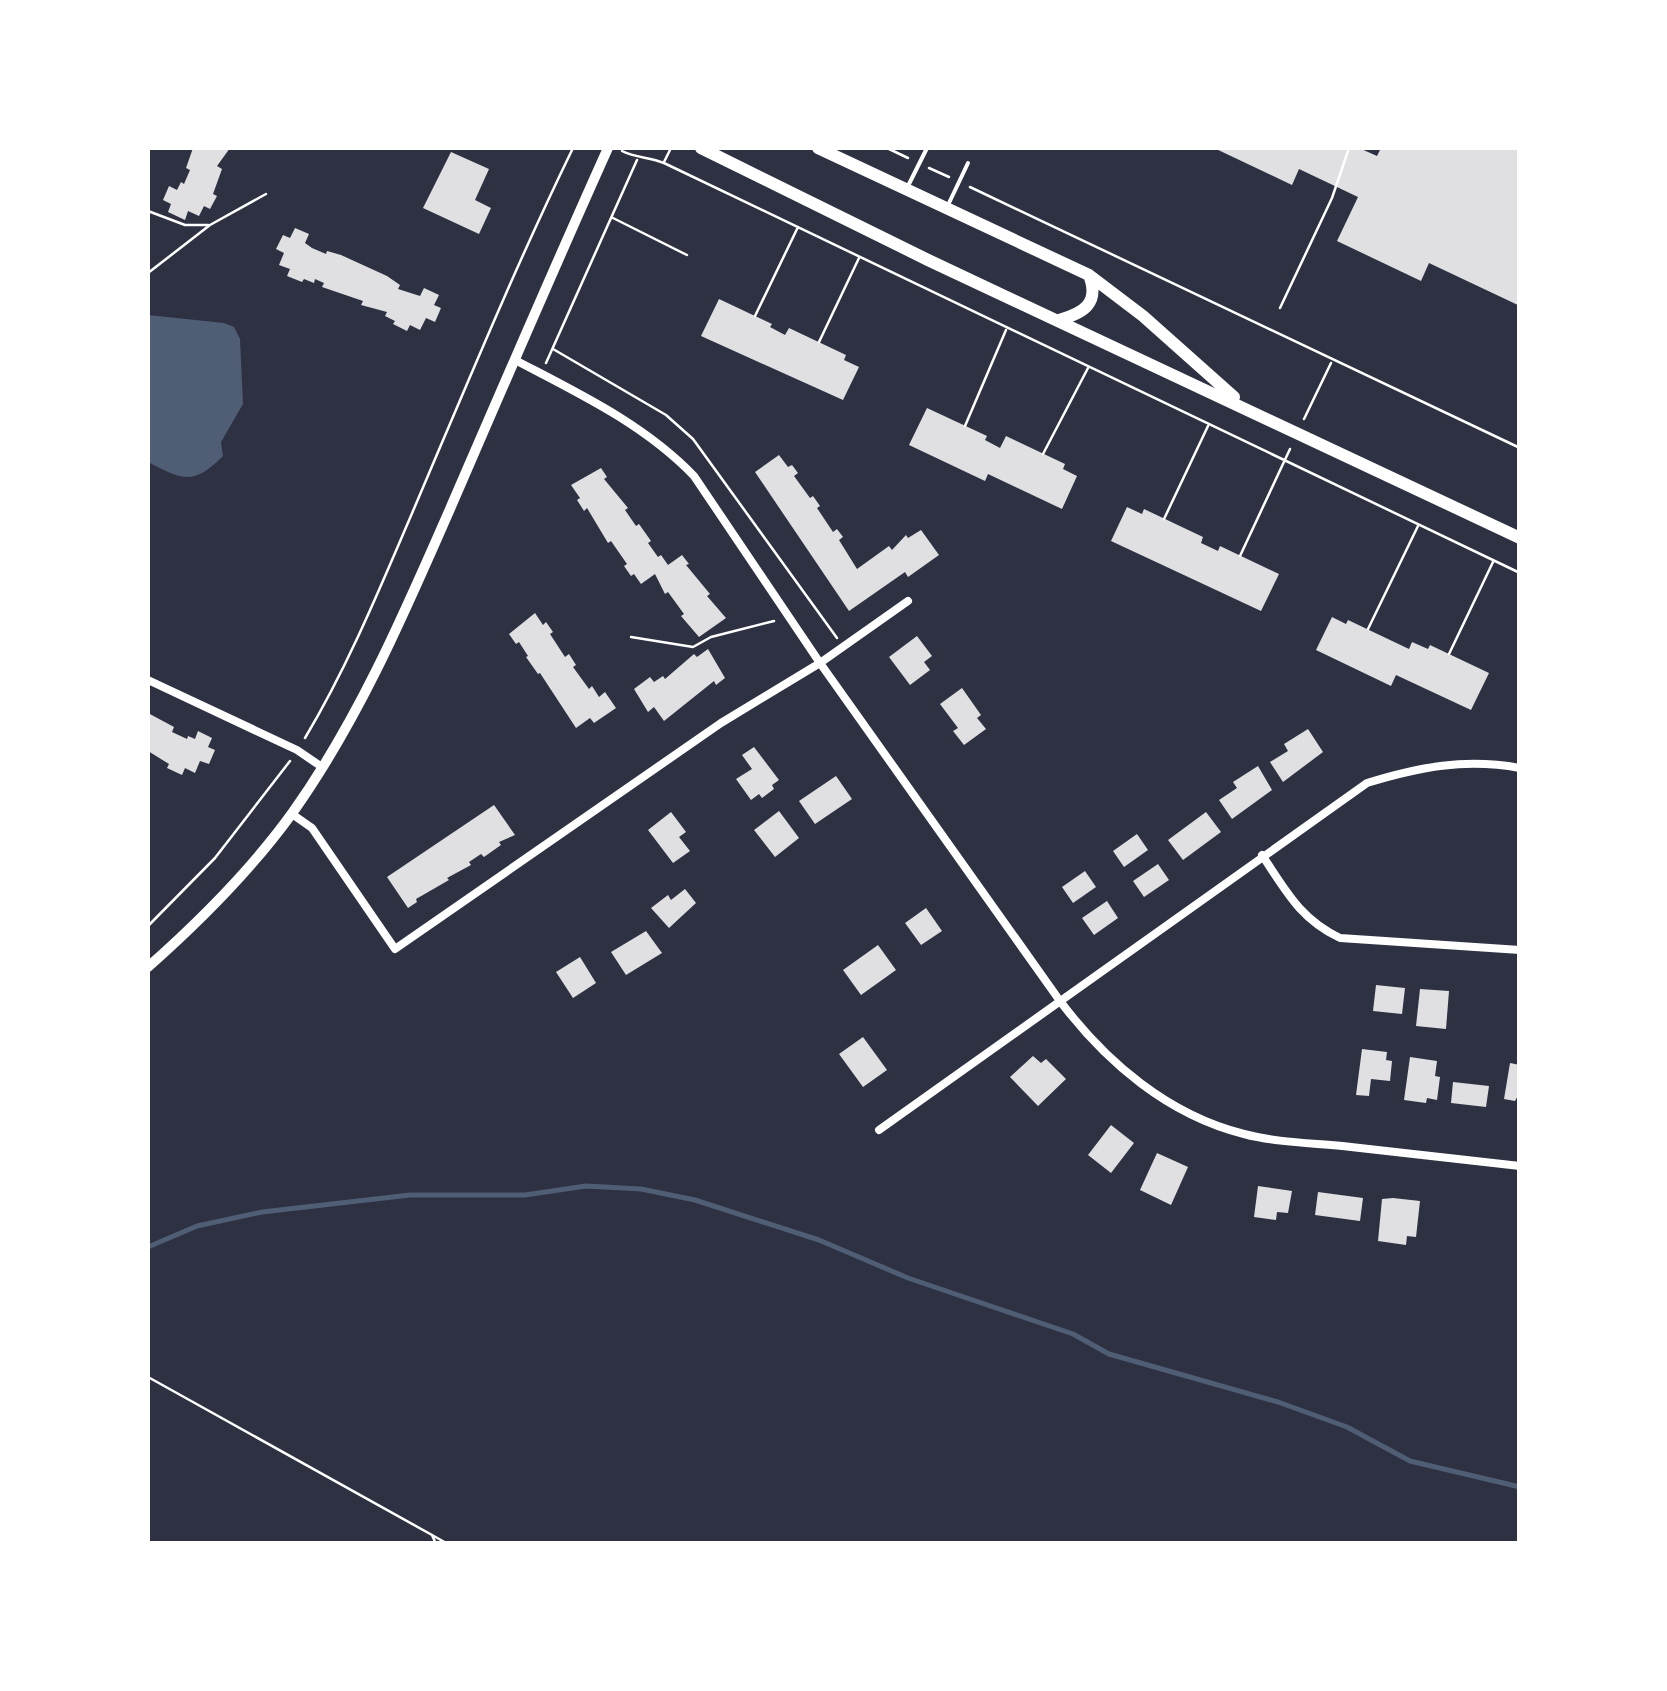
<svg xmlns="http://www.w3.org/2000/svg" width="1667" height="1691" viewBox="0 0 1667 1691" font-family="Lato,sans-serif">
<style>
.water{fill:#4f5d75}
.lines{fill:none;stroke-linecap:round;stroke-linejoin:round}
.stream{stroke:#4f5d75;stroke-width:5}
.building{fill:#e0e0e3}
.path{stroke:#fff;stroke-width:2.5}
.service{stroke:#fff;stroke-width:4}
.minor{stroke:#fff;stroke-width:8}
.tertiary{stroke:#fff;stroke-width:10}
.primary{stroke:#fff;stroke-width:12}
</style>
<rect width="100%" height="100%" fill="#2d3142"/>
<path class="water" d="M148,315L224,323L234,327L240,339L243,404L221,442L223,456C193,486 183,480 148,462Z"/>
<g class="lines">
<path class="stream" d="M148,1247L197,1226L262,1212L410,1195H525L586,1186L641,1189L695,1200L819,1240L908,1278L1073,1334L1109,1354L1278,1402L1347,1427L1410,1461L1520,1487"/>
</g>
<path class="building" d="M193,148H230L217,166L222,169L213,194L217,196L210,209L204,206L199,216L188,211L185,220L168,212L171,204L163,200L169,186L177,190L181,182L184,184L190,170L186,168Z
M1214,148H1359L1377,156L1381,148H1520V306L1429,263L1421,281L1337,241L1358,197L1299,169L1292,185Z
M451,152L489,169L475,200L491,208L479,234L423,208Z
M295,228L309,234L305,243L312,248L326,254L327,251L341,255L387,276L400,285L398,289L420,296L424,288L439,295L434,305L441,308L435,322L426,318L420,330L410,325L407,331L393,324L395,321L385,316L387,312L361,305L363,301L322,287L324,283L315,279L314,283L304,279L302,282L287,276L290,269L279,265L284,253L276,249L283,235L290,238Z
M719,299L772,324L770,327L785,335L789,328L846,355L844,360L859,367L843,400L701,336Z
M927,408L987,436L985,440L1000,448L1006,436L1065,464L1063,469L1077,476L1062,509L988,474L985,481L909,445Z
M779,455L788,467L792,465L798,473L794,476L810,498L813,496L820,506L817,508L833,532L837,529L843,537L839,540L857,569L889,546L892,550L906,535L908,538L921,530L939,555L908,577L905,572L849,611L755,472Z
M601,468L607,477L604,479L628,508L625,510L636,526L639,524L651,541L648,543L658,557L661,555L668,565L682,555L689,564L686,565L710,594L707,596L726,618L699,637L681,616L684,614L668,592L665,594L655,574L641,584L634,574L631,576L624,566L627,564L611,541L608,543L587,508L584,511L577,500L580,498L571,485Z
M1127,507L1142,514L1144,509L1203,537L1201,543L1218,551L1220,546L1279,574L1261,611L1111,541Z
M535,613L543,625L546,622L553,632L550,634L565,657L569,654L576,665L573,667L589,689L592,686L599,697L605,692L616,708L594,723L590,718L576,728L540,673L538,674L526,657L528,656L519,642L516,644L509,634Z
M1332,617L1346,624L1348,620L1409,649L1412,642L1428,649L1430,645L1489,673L1471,710L1396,675L1391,686L1316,650Z
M917,636L932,656L924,662L930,670L910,685L889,657Z
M708,649L725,678L716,685L714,681L664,721L654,707L648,712L634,689L650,677L654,682L663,676L665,679L694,654L697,657Z
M962,688L981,715L977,718L986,729L964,745L953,731L958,728L940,704Z
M148,713L174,727L172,732L187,739L188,736L195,739L198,731L212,738L208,747L215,750L209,764L200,761L195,773L185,768L182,775L167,768L169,764L148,751Z
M1308,729L1323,752L1283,782L1270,762L1288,751L1284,744Z
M754,747L779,780L772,785L774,789L762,798L759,794L751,800L736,779L752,769L742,755Z
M1258,766L1272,790L1232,819L1219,800L1237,788L1233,782Z
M836,776L852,799L815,824L799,801Z
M494,805L515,835L499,842L501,845L484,857L481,854L469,862L471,865L447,878L449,880L416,899L417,902L408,908L387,877Z
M779,811L799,838L775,857L754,830Z
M671,812L686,832L679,837L690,851L673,863L648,830Z
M1206,812L1221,832L1183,860L1168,840Z
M1137,834L1148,850L1124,867L1113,851Z
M1158,864L1169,880L1144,897L1133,881Z
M1085,871L1096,887L1073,903L1062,887Z
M685,889L696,903L669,928L651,908L668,895L671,900Z
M1107,901L1118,918L1094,935L1082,918Z
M926,908L942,931L921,945L905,923Z
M646,931L662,953L626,975L611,952Z
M878,945L896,970L861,995L843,970Z
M580,957L596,983L573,998L556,972Z
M1376,985L1405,988L1402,1014L1373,1011Z
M1420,989L1449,991L1446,1029L1416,1026Z
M863,1037L887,1070L863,1087L839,1054Z
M1362,1049L1387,1052L1386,1060L1392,1061L1390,1081L1371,1079L1369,1096L1356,1095Z
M1033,1056L1041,1063L1046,1059L1066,1079L1038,1106L1010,1077Z
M1410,1057L1437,1061L1435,1076L1440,1077L1437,1100L1427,1098L1426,1103L1404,1100Z
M1510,1063L1520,1065V1092L1515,1101L1504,1099Z
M1453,1082L1489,1086L1486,1107L1451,1103Z
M1111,1125L1134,1143L1111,1173L1088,1155Z
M1157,1153L1188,1167L1171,1205L1140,1190Z
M1258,1186L1292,1191L1288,1213L1277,1212L1276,1220L1254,1217Z
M1318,1192L1363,1198L1360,1221L1315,1215Z
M1393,1198L1420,1201L1416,1237L1407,1236L1406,1245L1378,1241L1382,1199Z"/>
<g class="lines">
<path class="path" d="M887,148L908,158
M622,151C636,158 649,157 664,163L1520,573
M664,162L671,148
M929,168L949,177
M970,187L1520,448
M148,211L185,225H208
M613,218L687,255
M148,273L210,225L266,194
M1280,308L1332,198L1349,148
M755,316L798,227
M819,342L859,258
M553,349L666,415L693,439L837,638
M546,363L637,160
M1304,419L1331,363
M965,426L1006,330
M1043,454L1088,368
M1164,519L1208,426
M1240,556L1290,449
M1368,629L1418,526
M631,637L693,647L711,637L774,621
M1449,654L1493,562
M305,738C348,666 380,588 413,511C465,389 515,267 573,148
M148,926L215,858L290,761
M148,1377L432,1535L436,1544
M432,1535L448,1544"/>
<path class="service" d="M907,188L927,148
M949,203L968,163"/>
<path class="minor" d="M515,360C578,393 644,424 694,476L820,663L1060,1001C1106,1062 1168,1115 1244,1134C1278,1143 1316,1143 1351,1147C1407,1153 1463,1160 1520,1166
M148,680L297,750L322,767
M292,814L312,828L395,949L721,723L820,663L908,601
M1262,855C1286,891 1300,919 1340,938L1520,950
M879,1130L1367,783C1419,767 1465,758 1520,768"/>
<path class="tertiary" d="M148,967C200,921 252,869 293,812C359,719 404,614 450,509C502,389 554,268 608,148"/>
<path class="primary" d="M701,148L928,260L1520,538
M818,148L1089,275L1143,316L1234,397
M1059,320C1084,313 1100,303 1089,275"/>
</g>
<rect width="1667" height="1691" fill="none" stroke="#ffffff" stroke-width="300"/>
</svg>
